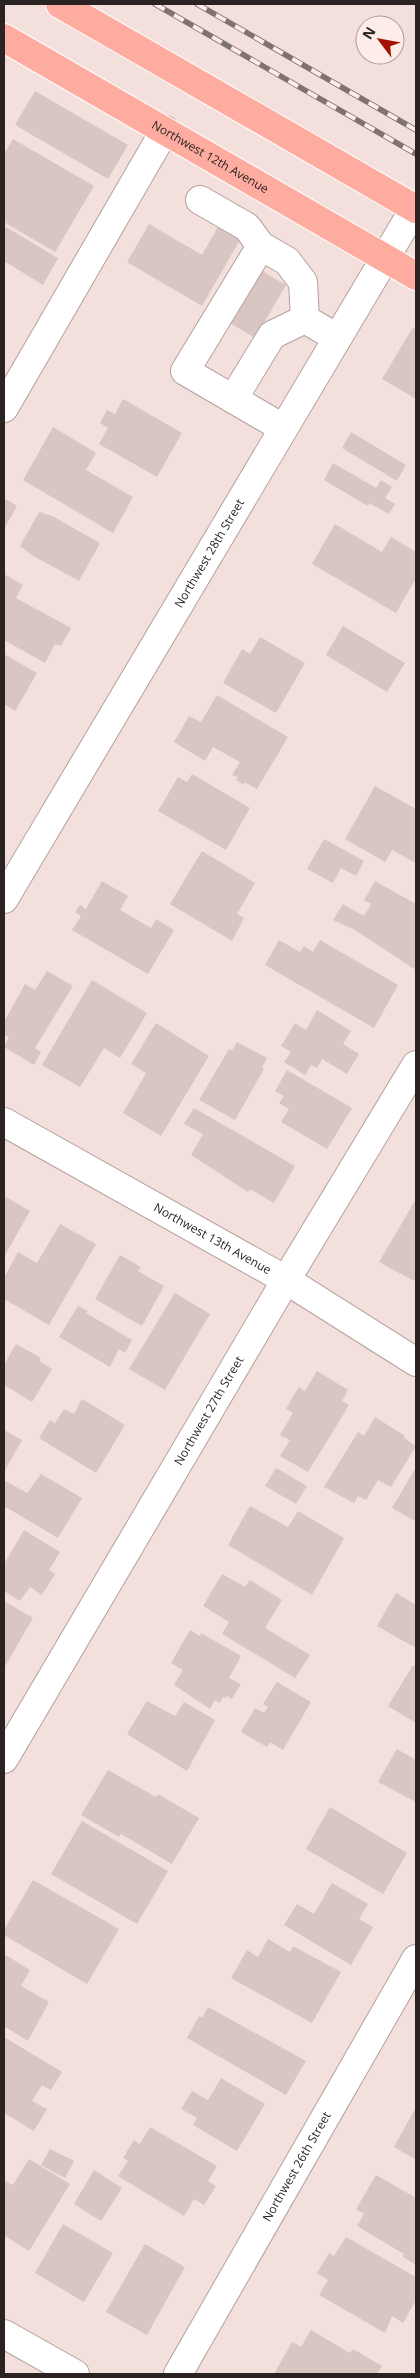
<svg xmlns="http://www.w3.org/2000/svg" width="420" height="2378" viewBox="0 0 420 2378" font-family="'Open Sans',sans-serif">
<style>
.building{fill:#d9c5c1}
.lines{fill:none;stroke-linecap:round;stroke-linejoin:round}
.minor-casing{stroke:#b4a19d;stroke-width:30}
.major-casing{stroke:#fff;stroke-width:30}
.minor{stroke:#fff;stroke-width:28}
.major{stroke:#feac9f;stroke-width:28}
.rail-casing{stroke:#7f7370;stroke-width:5.5}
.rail{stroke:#fdedea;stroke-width:4;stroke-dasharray:11;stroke-linecap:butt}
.labels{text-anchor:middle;stroke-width:4;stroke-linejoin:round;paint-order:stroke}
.street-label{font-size:12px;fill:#2a2321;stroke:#fdedea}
</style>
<rect width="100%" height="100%" fill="#f3dfdb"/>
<path class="building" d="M35,91L128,145L108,179L15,125Z
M13,139L94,186L55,252L4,222V154Z
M149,224L202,255L219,225L241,238L202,306L127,262Z
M4,226L58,258L43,285L4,261Z
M258,269L286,285L255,338L227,321Z
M413,327L416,329V399L382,379Z
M123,399L182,433L157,477L99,444L108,428L100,423L107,410L115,414Z
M53,427L96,453L86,470L133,497L113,533L23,480Z
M351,432L406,465L397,481L342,448Z
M333,463L376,488L381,480L392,487L385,498L395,504L389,514L369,503L368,506L324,480Z
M4,498L17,506L4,529Z
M39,512L52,516L100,543L79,581L30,554L20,546Z
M335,524L382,552L391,537L416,552V578L396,613L312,564Z
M4,574L23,585L16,598L71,628L61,646L55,644L45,663L4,640Z
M343,626L405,663L387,692L326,655Z
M260,637L305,663L276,713L223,683L242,649L250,654Z
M4,654L37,673L15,711L4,704Z
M217,695L288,737L257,789L245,782L244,785L236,780L238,777L232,775L240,762L213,747L205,761L174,742L189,716L201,722Z
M192,774L250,808L226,850L158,811L178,777L187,782Z
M375,786L416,809V863L392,850L385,862L345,839Z
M324,839L364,861L356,876L341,868L333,883L307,869Z
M202,851L255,883L237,914L244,918L232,941L170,904Z
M102,881L128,896L120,910L151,928L156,919L174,930L148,974L72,930L81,916L75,912L80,905L86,909Z
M375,881L416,904V970L355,930L333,920L343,904L364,916L371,904L364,900Z
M279,940L300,952L304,946L313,952L320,940L398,985L374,1028L265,965Z
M47,971L73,986L35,1048L41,1052L34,1065L4,1047L9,1037L4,1034V1022L25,984L35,990Z
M92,980L147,1013L120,1058L104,1048L80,1087L42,1065Z
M317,1010L351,1031L343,1044L359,1054L347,1074L322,1059L317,1068L311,1065L305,1075L284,1062L291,1052L281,1046L295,1023L306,1030Z
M156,1023L209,1056L161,1136L123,1113L146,1073L131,1064Z
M237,1042L267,1058L262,1068L264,1069L235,1120L199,1100L229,1049L232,1051Z
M287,1070L352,1108L327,1149L281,1122L289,1109L279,1103L284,1096L275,1091Z
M194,1108L295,1166L274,1203L250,1189L248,1192L191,1155L203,1134L184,1124Z
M4,1196L30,1211L4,1257Z
M416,1199V1277L414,1281L379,1262Z
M60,1224L96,1244L49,1325L4,1299V1278L18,1252L37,1263Z
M120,1255L141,1267L138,1271L164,1286L142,1326L95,1299Z
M175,1293L210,1314L165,1390L129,1369Z
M78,1306L88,1311L86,1313L132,1340L125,1353L119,1349L110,1367L59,1337Z
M16,1344L41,1358L39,1361L52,1369L32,1402L4,1385V1365Z
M317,1371L348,1390L342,1401L349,1405L308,1472L280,1456L290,1440L280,1435L293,1413L286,1409L292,1398L299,1387L305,1391Z
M82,1399L125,1425L96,1473L39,1438L50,1420L55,1423L64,1409L74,1414Z
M375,1417L405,1436L404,1438L416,1446L391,1487L378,1480L366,1500L358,1496L354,1503L324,1487L358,1432L364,1436Z
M4,1430L22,1440L4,1472Z
M416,1467V1518L415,1521L392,1508Z
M276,1468L307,1486L296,1504L265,1486Z
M41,1474L82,1498L58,1538L4,1506V1485L6,1481L27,1493Z
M250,1506L288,1527L298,1511L344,1538L312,1595L228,1545Z
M24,1530L60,1552L49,1570L55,1574L42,1595L30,1587L20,1601L4,1591V1564Z
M222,1574L245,1587L250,1580L282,1600L265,1628L310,1655L295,1678L222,1634L229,1622L203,1606Z
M396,1593L416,1605V1648L377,1626Z
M4,1601L33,1618L4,1668Z
M190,1630L200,1636L201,1633L241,1656L229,1678L241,1684L232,1699L227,1696L225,1698L223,1697L220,1703L215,1700L210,1709L174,1685L183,1670L171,1663Z
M413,1665L416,1667V1723L388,1706Z
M277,1682L311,1702L283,1750L270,1742L267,1747L241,1732L255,1708L264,1713L268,1707L263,1704Z
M147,1701L175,1716L184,1702L215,1720L187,1771L127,1734Z
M397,1749L416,1760V1802L378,1782Z
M108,1770L156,1797L158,1794L199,1818L172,1864L121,1834L119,1837L81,1815Z
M330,1807L407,1853L383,1894L306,1849Z
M82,1821L168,1871L137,1924L51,1874Z
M33,1880L119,1929L87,1984L4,1935V1930Z
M332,1883L368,1904L359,1919L373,1927L351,1965L284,1925L297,1904L314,1914Z
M268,1939L290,1952L293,1946L341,1972L312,2023L231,1978L247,1950L258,1957Z
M4,1954L30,1970L21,1986L49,2002L28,2041L4,2026Z
M208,2007L306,2061L286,2095L187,2038L199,2016L202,2018Z
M4,2037L62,2072L51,2090L42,2085L32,2101L47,2109L34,2131L4,2113Z
M221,2078L265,2104L237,2151L193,2125L197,2118L181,2109L192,2091L208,2100Z
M416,2107V2160L394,2147Z
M150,2127L217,2166L208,2181L216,2186L204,2205L194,2199L184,2216L118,2176L128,2161L123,2158L134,2140L140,2144Z
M50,2149L74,2161L65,2178L41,2165Z
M29,2159L70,2184L29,2251L4,2235V2180L13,2185Z
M94,2170L122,2188L101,2221L74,2204Z
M376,2175L416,2198V2265L403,2257L404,2254L357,2226L364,2214L356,2209Z
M63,2224L113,2253L84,2302L35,2273Z
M346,2237L416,2277V2300L403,2323L392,2316L385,2333L319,2295L328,2280L317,2273L329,2253L334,2256Z
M145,2244L185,2267L147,2335L106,2312Z
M311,2330L350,2353L353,2349L382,2366L377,2374H274L292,2342L301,2347Z"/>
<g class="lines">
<g class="minor-casing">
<g id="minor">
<path d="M200,200L247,227L261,246L287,261L303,282L305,319L337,338"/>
<path d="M261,246L185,371L283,428"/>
<path d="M233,399L272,335L305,319"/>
<path d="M4,408L165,130"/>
<path id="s1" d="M4,899L416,206"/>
<path id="s2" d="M4,1122L286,1280L416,1362"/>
<path id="s3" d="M4,1759L286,1280L416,1065"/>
<path d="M4,2334L75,2374"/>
<path id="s4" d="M178,2374L416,1959"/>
</g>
</g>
<g class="major-casing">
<g id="major">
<path d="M60,4L416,209"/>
<path id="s5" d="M4,38L416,276"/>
</g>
</g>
<use href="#minor" class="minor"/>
<use href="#major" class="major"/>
<g class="rail-casing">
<path id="rail" d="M155,4L416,154
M197,4L416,130"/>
</g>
<use href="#rail" class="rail"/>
</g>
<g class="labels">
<g class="street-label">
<text dy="4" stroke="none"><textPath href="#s5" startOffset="238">Northwest 12th Avenue</textPath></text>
<text dy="4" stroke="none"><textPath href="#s1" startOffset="402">Northwest 28th Street</textPath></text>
<text dy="4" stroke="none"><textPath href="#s2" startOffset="239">Northwest 13th Avenue</textPath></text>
<text dy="4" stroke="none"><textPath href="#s3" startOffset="404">Northwest 27th Street</textPath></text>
<text dy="4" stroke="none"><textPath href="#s4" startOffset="239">Northwest 26th Street</textPath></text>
</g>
</g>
<rect width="420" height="2378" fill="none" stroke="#2a2321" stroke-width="10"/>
<g transform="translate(380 40) rotate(302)"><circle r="24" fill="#fdedea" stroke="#a99c9a"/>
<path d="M0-4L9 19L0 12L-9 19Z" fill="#a51300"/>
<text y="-8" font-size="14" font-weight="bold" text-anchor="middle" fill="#2a2321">N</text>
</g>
</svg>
